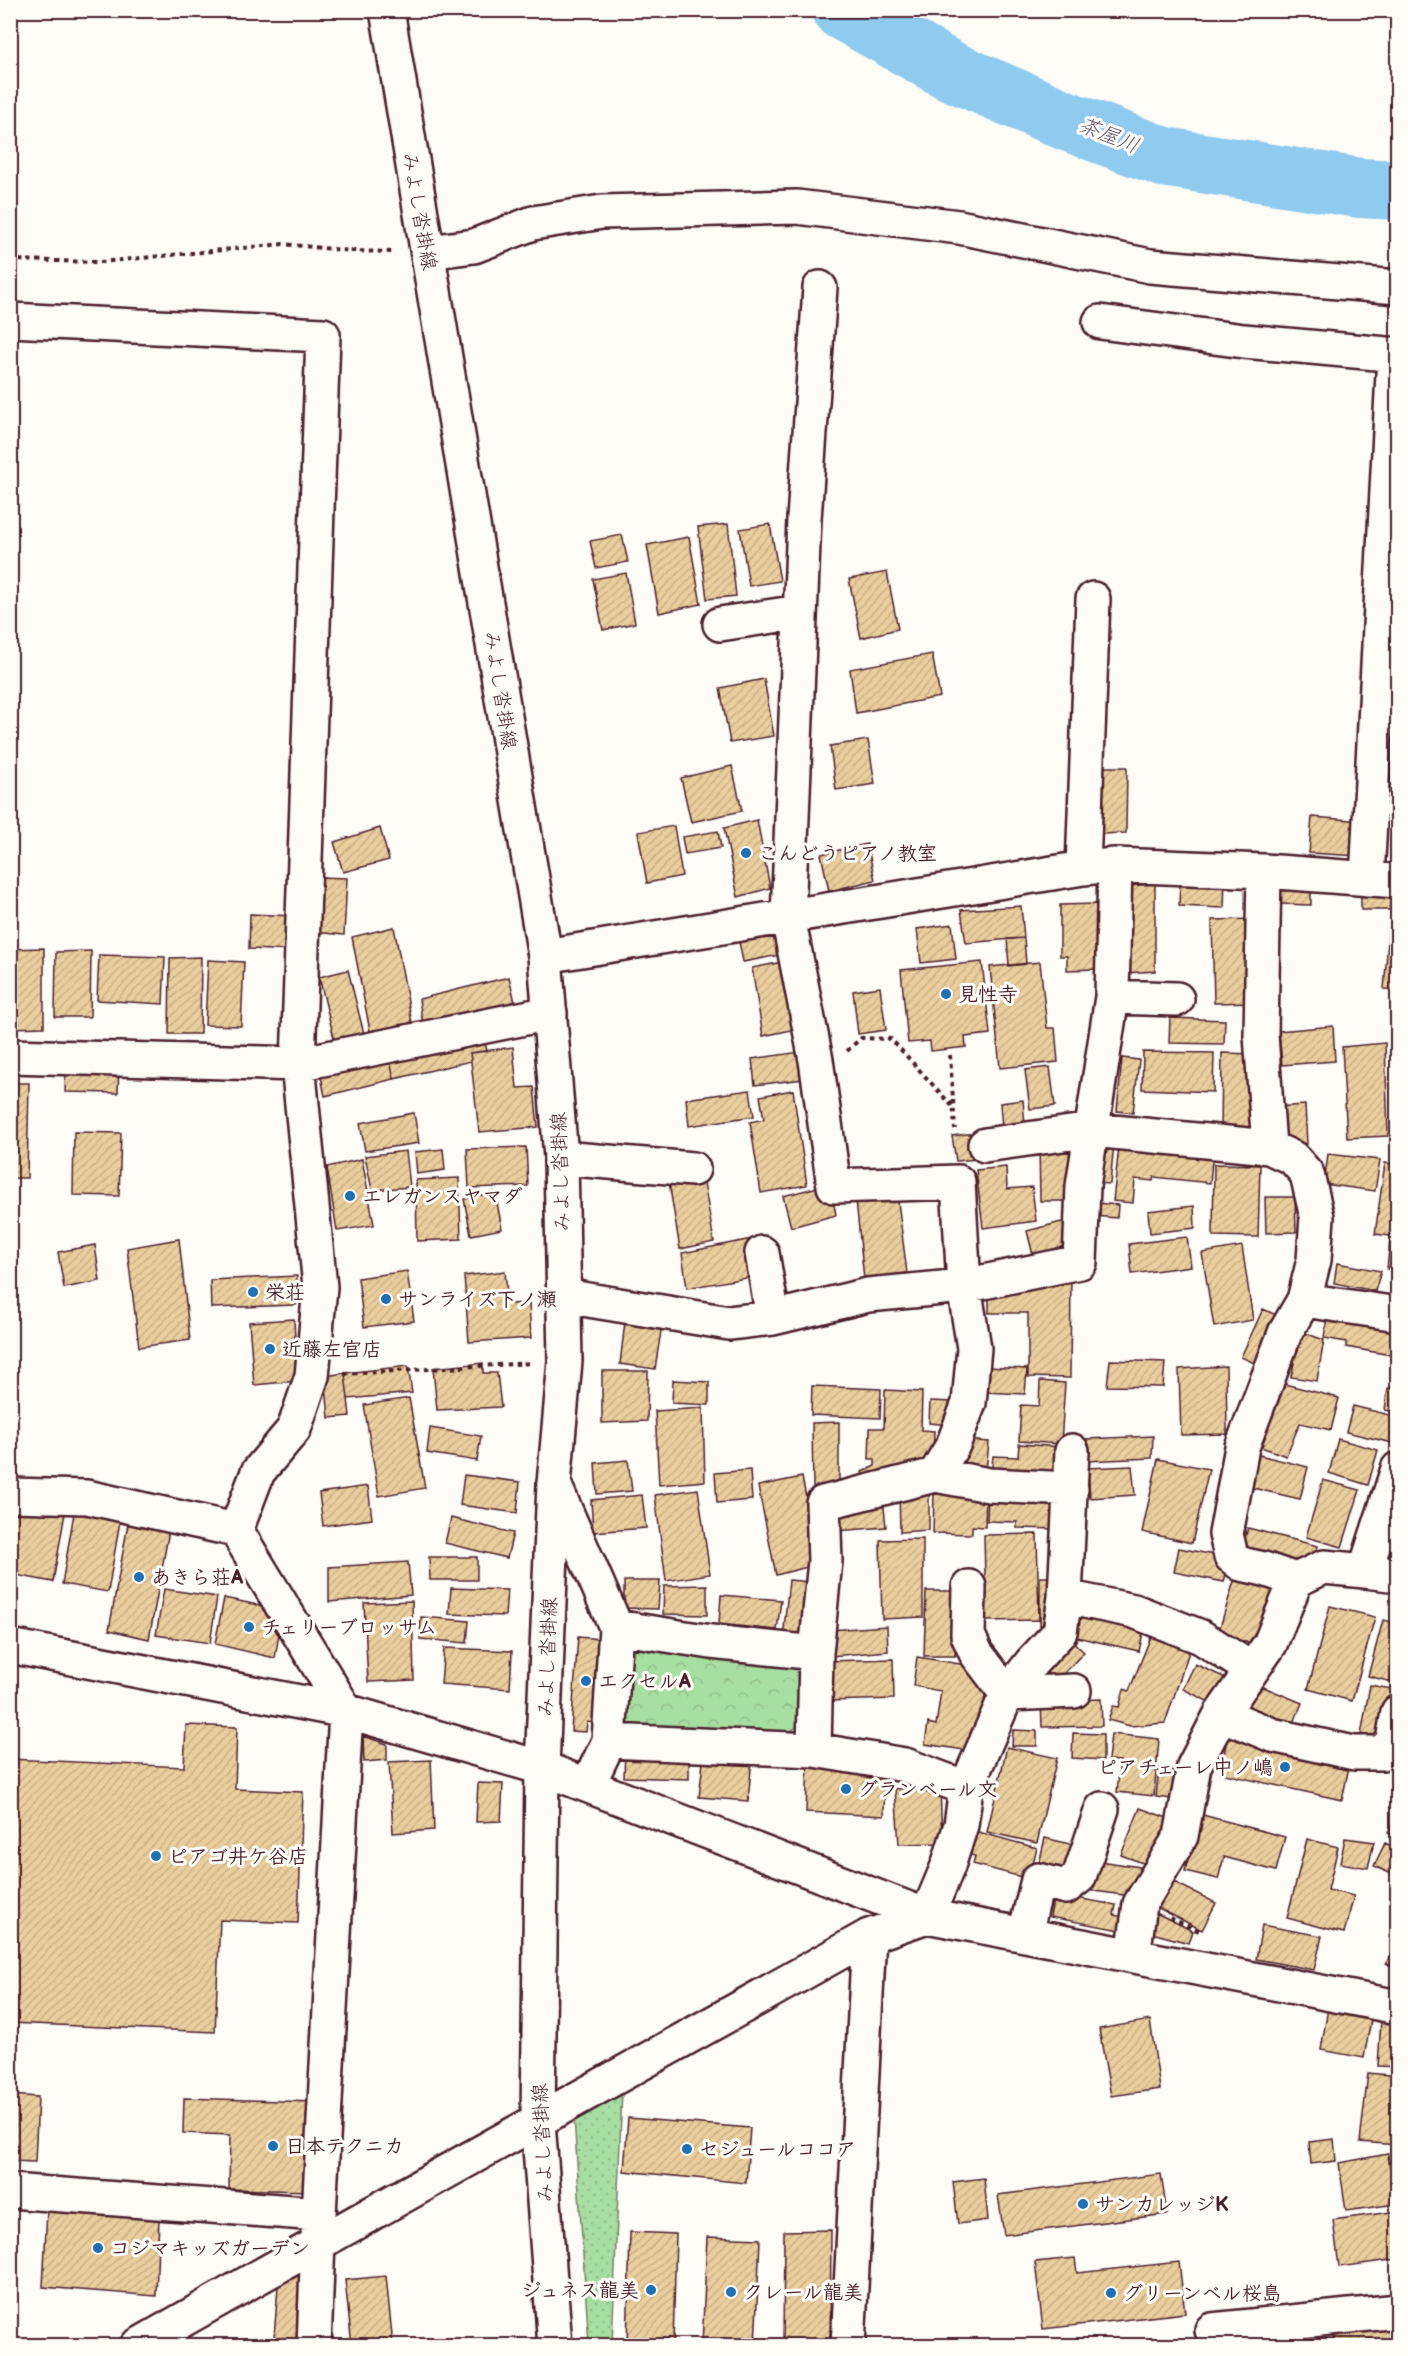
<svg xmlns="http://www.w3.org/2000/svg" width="1408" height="2356" viewBox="0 0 1408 2356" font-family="'Balsamiq Sans','Klee One',sans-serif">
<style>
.grass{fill:url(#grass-dots);stroke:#787e66;stroke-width:1.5}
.forest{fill:url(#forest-crowns);stroke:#787e66;stroke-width:1.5}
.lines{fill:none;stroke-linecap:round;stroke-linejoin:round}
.river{stroke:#8fcaef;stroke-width:60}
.building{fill:url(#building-hatch);stroke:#4a1f2b;stroke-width:1.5}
.minor-casing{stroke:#4a1f2b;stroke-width:38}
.major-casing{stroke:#4a1f2b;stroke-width:38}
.path{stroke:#4a1f2b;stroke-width:4;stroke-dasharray:4.5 4.5;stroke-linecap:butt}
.minor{stroke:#fdfcf7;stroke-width:33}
.major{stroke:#fdfcf7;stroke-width:33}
.poi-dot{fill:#1f6fb2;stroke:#fdfcf7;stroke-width:2}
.labels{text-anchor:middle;stroke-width:6;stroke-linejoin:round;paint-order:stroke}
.street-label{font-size:20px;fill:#4a1f2b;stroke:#fdfcf7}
.poi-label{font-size:20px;font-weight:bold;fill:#4a1f2b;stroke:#fdfcf7;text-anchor:start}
.water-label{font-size:21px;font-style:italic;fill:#5f5266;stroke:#fdfcf7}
</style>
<defs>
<pattern id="grass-dots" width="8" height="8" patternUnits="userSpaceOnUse" patternTransform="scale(1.5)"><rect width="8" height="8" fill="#a7dea2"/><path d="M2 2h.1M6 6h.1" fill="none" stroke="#91be8c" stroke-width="1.8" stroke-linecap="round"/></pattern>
<pattern id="forest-crowns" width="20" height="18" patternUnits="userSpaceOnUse" patternTransform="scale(1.5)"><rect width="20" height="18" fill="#a7dea2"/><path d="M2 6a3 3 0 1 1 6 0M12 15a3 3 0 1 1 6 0" fill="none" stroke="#91be8c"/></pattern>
<pattern id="building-hatch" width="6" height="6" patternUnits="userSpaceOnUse" patternTransform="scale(1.5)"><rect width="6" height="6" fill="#eace9e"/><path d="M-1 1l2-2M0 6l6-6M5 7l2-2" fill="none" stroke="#cab088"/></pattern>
</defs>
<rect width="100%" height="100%" fill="#fdfcf7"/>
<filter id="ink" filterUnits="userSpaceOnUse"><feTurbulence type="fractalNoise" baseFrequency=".0167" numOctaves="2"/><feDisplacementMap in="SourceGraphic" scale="12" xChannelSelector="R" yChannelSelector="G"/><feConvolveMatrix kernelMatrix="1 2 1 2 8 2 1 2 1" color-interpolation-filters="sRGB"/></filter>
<g filter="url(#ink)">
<path class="grass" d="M622,2090L612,2345H589L574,2117Z"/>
<path class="forest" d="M637,1638L802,1660L805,1721L789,1732L628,1730L618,1716L624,1648Z"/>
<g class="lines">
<path class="river" d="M842,10L951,71L1067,121L1164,157L1360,188L1398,190"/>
</g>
<path class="building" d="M728,524L736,596L707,599L698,527Z
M770,524L780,581L749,586L740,529Z
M622,535L628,562L596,568L590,541Z
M689,537L701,604L659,613L647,545Z
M887,572L898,629L861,638L849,579Z
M626,573L635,623L603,630L593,579Z
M932,654L940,697L856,713L850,669Z
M764,679L774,736L730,743L720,688Z
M868,740L875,784L836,790L830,746Z
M732,766L742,811L691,822L681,778Z
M1103,767H1127L1126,833L1102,834Z
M1312,817L1363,821L1360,856L1309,853Z
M757,820L770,888L738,897L724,828Z
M674,826L682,876L647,883L638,832Z
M380,828L389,860L343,872L334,842Z
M718,831L721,848L685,854L682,837Z
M867,844L875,880L829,891L821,854Z
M318,877L347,878L344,935L314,932Z
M1180,879H1225L1224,908L1179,906Z
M1155,884V971L1126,973V886Z
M1280,886H1311V905L1279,904Z
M1361,892H1390V910H1361Z
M1096,904V969L1067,970V956H1060V905Z
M1021,906L1024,938L966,943L961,910Z
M250,914L295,916V951L249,949Z
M1257,919L1258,1002L1214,1003L1212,920Z
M952,924L956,959L921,963L917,929Z
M785,926L790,953L743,962L738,936Z
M394,927L412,1023L370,1031L352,937Z
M1389,928H1398V990L1384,989Z
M1024,938L1026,964L1009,966L1007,939Z
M44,948V1027L10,1028V949Z
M91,951L90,1017H55L56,952Z
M99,955L165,957L163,1004L97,1000Z
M201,957L200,1034H169L170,958Z
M208,960L244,962L241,1026L205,1025Z
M788,961L801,1028L763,1036L752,968Z
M982,962L990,1034L965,1037L966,1047L931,1051L930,1041L908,1043L901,970Z
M1040,962L1047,1028H1055L1058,1062L1000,1068L990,967Z
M348,970L364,1034L335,1042L319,977Z
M509,977L515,1002L423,1025L419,999Z
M880,987L886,1030L858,1034L853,991Z
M1170,1018L1225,1020L1224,1044L1169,1043Z
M1333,1026L1335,1061L1282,1065L1279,1031Z
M482,1029L487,1051L470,1053L471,1061L394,1079L388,1050Z
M1385,1043L1388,1136L1347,1138L1342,1047Z
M513,1047L517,1088L534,1087L538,1127L479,1132L470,1053Z
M388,1050L394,1079L325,1096L319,1067Z
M800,1052L803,1079L755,1085L752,1059Z
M1143,1052L1214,1053L1213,1092L1142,1089Z
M1222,1053L1255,1054L1254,1135L1221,1134Z
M1122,1058L1139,1060L1133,1113L1117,1111Z
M66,1062L119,1064L118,1093L65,1092Z
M1050,1067L1055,1106L1030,1109L1025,1070Z
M10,1083H29L27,1178H10Z
M750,1090L754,1116L689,1126L686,1099Z
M793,1090L807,1185L761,1193L750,1122L764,1119L760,1096Z
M1023,1100L1025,1125L1002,1128L1000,1103Z
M1305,1105L1307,1144L1278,1146L1275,1107Z
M414,1113L419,1143L365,1151L360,1123Z
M74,1132L121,1133L119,1196L73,1195Z
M975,1133L977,1159L956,1161L952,1136Z
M1098,1141L1114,1143L1110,1184L1094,1183Z
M1039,1142L1074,1143L1073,1201H1040Z
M526,1147L528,1186L469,1188L467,1149Z
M1119,1147L1213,1150L1210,1183L1154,1177L1153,1181L1135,1179L1133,1203L1113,1201Z
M443,1149L445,1170L417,1174L415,1152Z
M406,1151L410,1187L372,1190L365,1156Z
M1328,1154L1380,1160L1375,1191L1324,1184Z
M362,1159L374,1225L337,1231L327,1167Z
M1385,1163L1398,1165V1237L1375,1234Z
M1214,1164L1260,1165L1258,1237L1213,1236Z
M1006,1167L1007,1189L1032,1187L1036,1221L983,1228L976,1170Z
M703,1176L714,1242L680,1249L669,1182Z
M459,1178L461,1239L417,1241L416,1180Z
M830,1184L836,1215L791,1227L783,1196Z
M896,1186L907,1273L864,1279L855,1190Z
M495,1192L502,1229L471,1235L464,1199Z
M1265,1197H1295L1296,1232L1266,1233Z
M1096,1203L1118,1205L1117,1218L1094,1216Z
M1194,1206L1195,1228L1150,1233L1148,1211Z
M1073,1219L1079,1242L1033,1255L1027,1231Z
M1187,1237L1191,1266L1132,1274L1129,1244Z
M757,1238L765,1275L687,1288L682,1253Z
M179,1239L190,1340L139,1347L127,1248Z
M1390,1241H1398V1271L1387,1269Z
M95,1245L100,1281L64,1288L58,1252Z
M1242,1246L1253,1320L1214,1327L1202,1253Z
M1337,1263L1381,1271L1375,1291L1334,1283Z
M407,1271L414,1321L364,1327L358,1278Z
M505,1271L508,1304L529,1303L531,1338L469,1342L464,1276Z
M297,1276L296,1305L211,1308L210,1280Z
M1039,1277H1071L1070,1378L1028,1377V1313H989V1288H1039Z
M1263,1309L1285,1319L1263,1367L1241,1357Z
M626,1313L663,1318L655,1369L620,1364Z
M1327,1317L1398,1328L1397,1356L1346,1347V1342L1324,1338Z
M294,1319L297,1381L254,1385L249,1322Z
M1302,1332L1324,1340L1317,1381L1291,1377L1294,1363L1290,1358Z
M1110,1360L1165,1362L1163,1387L1107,1386Z
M483,1363V1373H497L501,1407L437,1410L433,1368Z
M408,1366L412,1393L348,1399L345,1373Z
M1226,1366L1227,1434L1181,1435L1179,1369Z
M986,1367L1027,1369L1025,1394L985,1392Z
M602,1371H648L647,1421L602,1423Z
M345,1373L350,1416L329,1418L325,1376Z
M673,1380L709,1382V1405L672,1403Z
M1040,1381L1065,1383L1061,1444L1019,1441L1021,1405L1039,1406Z
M1398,1381V1412L1385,1410L1388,1388L1396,1389Z
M1277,1382L1339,1398L1331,1430L1300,1423L1286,1456L1253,1444Z
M812,1386L881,1389L880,1418L811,1415Z
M885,1390L922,1392L921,1430L934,1431L933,1458L866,1484L862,1472L875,1466V1459H869L870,1428H884Z
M409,1398L425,1488L379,1496L364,1405Z
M930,1401L953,1402L951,1425L929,1423Z
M1353,1406L1398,1417L1397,1444L1346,1432Z
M703,1408L705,1481L659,1485L655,1411Z
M839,1422V1485L813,1487L812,1423Z
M430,1428L481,1436L477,1461L427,1453Z
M1153,1436L1152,1458L1086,1461V1439Z
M1338,1439L1378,1450L1368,1485L1329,1473Z
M966,1440L989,1442L986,1471L963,1469Z
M1019,1444L1062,1447L1059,1481L991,1476L993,1456L1018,1457Z
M1251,1453L1308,1467L1300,1499L1244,1486Z
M1158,1459L1209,1469L1192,1543L1142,1532Z
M628,1460L632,1491L597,1494L595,1463Z
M1132,1466L1135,1495L1090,1498L1088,1468Z
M750,1470L752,1500L717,1503L715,1473Z
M464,1475L520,1482L517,1513L460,1505Z
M802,1477L819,1564L776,1575L758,1486Z
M1323,1480L1360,1490L1342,1547L1306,1537Z
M368,1486L372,1519L323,1526L319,1493Z
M929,1487V1530L900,1532L899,1489Z
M698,1489L710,1574L666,1581L655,1495Z
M934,1492L986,1494L985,1527L972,1526V1534L933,1533Z
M988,1494L1060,1496L1059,1529L1017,1528V1522L987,1521Z
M642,1495L646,1528L593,1532L591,1500Z
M883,1498L886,1527L836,1531L834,1503Z
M14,1504L65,1513L53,1582L10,1574V1525Z
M75,1507L121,1515L108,1592L62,1584Z
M1395,1510H1398V1556L1389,1555Z
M129,1518L170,1525L149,1639L109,1630Z
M451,1518L513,1533L507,1558L445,1543Z
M1248,1528L1318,1546L1310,1568L1241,1550Z
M1037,1534L1039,1620L986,1621L984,1535Z
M923,1539V1617L882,1619L880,1540Z
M1179,1548L1230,1558L1224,1582L1174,1572Z
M429,1557H477V1580H430Z
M408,1562L411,1595L329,1602V1567Z
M1238,1568L1280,1580L1260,1646L1218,1634Z
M1040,1577H1051L1052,1625H1040Z
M789,1580L820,1583L813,1642L783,1638Z
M624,1581H660L658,1609L624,1608Z
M1397,1583H1398V1609L1394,1608Z
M707,1585V1615L663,1614L664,1586Z
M451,1588L507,1590L505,1616L449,1614Z
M164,1589L217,1597L210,1643L156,1635Z
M926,1591H957L955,1656H924Z
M721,1595L781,1600L777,1630L719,1624Z
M224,1598L283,1610L275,1658L215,1644Z
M412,1601L414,1680L368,1682L364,1603Z
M1330,1606L1375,1617L1352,1701L1308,1689Z
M1078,1608L1145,1623L1139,1651L1072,1636Z
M421,1617L469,1621L467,1643L420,1639Z
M1383,1620L1398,1623L1396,1683L1368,1676Z
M887,1626L888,1651L831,1656L830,1630Z
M1154,1629L1192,1643L1165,1723L1130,1726L1108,1720L1113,1706L1119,1707L1124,1689L1129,1691Z
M578,1637L600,1639L594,1723L587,1722L586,1732L571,1731Z
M1070,1639L1084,1652L1055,1683L1041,1669Z
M444,1648L512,1651L510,1689L441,1684Z
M917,1657L960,1664L987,1682L980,1733L971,1751L925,1744L928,1723L936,1725L941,1691L913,1686Z
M893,1659L894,1699L829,1701V1661Z
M1195,1664L1228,1679L1215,1705L1183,1689Z
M1254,1683L1302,1703L1291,1730L1243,1710Z
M1370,1685L1397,1690L1387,1743L1360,1740Z
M1101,1699L1102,1726L1042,1727L1041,1701Z
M186,1725L237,1727L235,1789L303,1792L298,1923L220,1920L215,2032L10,2023V1759L184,1767Z
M1013,1730L1037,1731V1746H1012Z
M1073,1733L1103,1734V1760L1072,1758Z
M1111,1734L1159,1739L1154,1796L1117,1792L1120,1761L1108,1760Z
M1228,1735L1350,1762L1342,1800L1220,1773Z
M363,1736L387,1744V1760L364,1762Z
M1007,1747L1057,1758L1037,1843L987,1832Z
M689,1750V1779L624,1777L625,1751Z
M704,1754L752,1758L748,1801L699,1797Z
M431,1760L434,1830L393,1833L389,1762Z
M808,1762L885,1766L884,1816L806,1812Z
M1159,1768L1176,1771L1173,1799L1156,1797Z
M478,1783L503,1784L501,1821L476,1822Z
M940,1785L942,1843L899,1844L895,1789Z
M1140,1808L1170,1819L1151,1866L1121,1855Z
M1199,1814L1285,1837L1276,1871L1224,1857L1218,1879L1185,1871Z
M1398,1815V1838L1388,1833Z
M971,1830L1037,1848L1029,1879L973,1864L975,1856L965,1854Z
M1045,1838L1078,1846L1071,1876L1038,1868Z
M1345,1838L1374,1842L1368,1868L1340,1863Z
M1307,1839L1338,1847L1328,1890L1354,1896L1344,1933L1287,1918Z
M1385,1843L1398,1849V1877L1374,1866Z
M1092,1860L1147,1868L1145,1885L1132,1883L1130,1896L1088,1890Z
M1168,1879L1216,1903L1202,1930L1154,1906Z
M1054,1894L1116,1905L1114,1915L1123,1917L1120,1930L1050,1917Z
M1152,1911L1193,1931L1189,1943L1148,1932Z
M1262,1925L1322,1936L1314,1970L1256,1959Z
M1398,1944V1970L1386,1963Z
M1329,2002L1373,2009L1364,2058L1321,2050Z
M1381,2019L1398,2020V2067L1378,2066Z
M1150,2020L1160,2089L1111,2096L1099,2029Z
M1368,2073L1398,2076V2145L1360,2142Z
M10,2095L38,2097L35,2162L10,2161Z
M184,2098L315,2102L312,2191L229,2189L230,2135L183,2133Z
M628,2118L750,2128L746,2183L624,2171Z
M1334,2139L1336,2161L1311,2164L1309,2142Z
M1388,2154L1395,2204L1346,2211L1339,2163Z
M1161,2174L1167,2214L1004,2235L998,2195Z
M984,2178L988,2220L958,2224L953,2182Z
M47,2210L159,2217L156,2296L43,2287Z
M1398,2211V2259L1339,2267L1333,2220Z
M831,2230L830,2346H783L784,2231Z
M630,2232L676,2234L673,2346H627Z
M707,2237L760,2239L755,2346H702Z
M1075,2258L1077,2273L1179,2262L1185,2313L1043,2329L1035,2262Z
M279,2273L310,2276L304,2340L274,2338Z
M386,2276L393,2346H352L345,2280Z
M1398,2327V2346H1335L1334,2336Z
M1326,2339L1327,2346H1286V2345Z
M1181,2342L1182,2346H1148Z"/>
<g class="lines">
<g class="minor-casing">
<path id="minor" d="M428,252L474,246L533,223L602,212L797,207L959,227L1150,266L1398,287
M820,288L804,519L788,917L816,1060L834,1186L958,1182L964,1286L974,1348L969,1403L953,1445L935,1475
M10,320L323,335L298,1064L320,1287L312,1376L294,1429L258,1472L236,1530L346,1711L319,2214L314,2346
M1100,322L1244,341L1398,355
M720,624L800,612
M1083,868L1093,599
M1264,871L1261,1035L1269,1147
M1367,879L1394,354
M545,956L1083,868L1115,865L1264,871L1398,881
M1112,997L1177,999
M10,1056L298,1064L550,1013
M985,1145L1092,1130L1269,1147L1293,1158L1307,1174L1317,1217L1314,1260L1304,1300L1285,1333L1242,1447L1226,1534L1231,1556L1241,1564L1264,1569L1296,1580L1324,1567L1365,1571L1398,1469
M561,1158L693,1169
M762,1253L773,1318
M564,1296L729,1323L773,1318L868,1295L964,1286L1080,1262L1083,1186L1112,997L1115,865
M1304,1300L1398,1314
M554,1484L616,1627L609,1741L588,1785
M10,1495L87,1497L236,1530
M1365,1571L1398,1575
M969,1587L968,1635L976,1653L1007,1694L1074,1691
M1065,1597L1134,1611L1201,1637L1251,1669
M616,1627L711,1642L816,1653
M10,1646L346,1711L542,1768L927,1916L948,1866L961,1825L966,1788L1007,1694L1032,1662L1060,1632L1065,1597L1072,1451
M1221,1714L1272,1735L1354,1753H1382L1393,1741L1398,1712
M609,1741L814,1750L905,1765L966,1788
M814,1750L816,1653L825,1561L823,1503L935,1475L989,1485L1071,1489
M1025,1934L1038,1880L1066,1887L1079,1877L1102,1809
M1133,1956L1140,1904L1181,1836L1194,1766L1221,1714L1270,1644L1296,1580
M10,2191L319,2214
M1212,2330L1398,2311
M137,2346C380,2207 625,2073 869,1936L927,1916L1398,2007
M848,2346L869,1936"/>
</g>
<g class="major-casing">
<path id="major" d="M387,10L545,956L561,1158L565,1361L554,1484L542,1768L538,2122L555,2346"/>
</g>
<path class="path" d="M10,260L101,262L283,244L352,251L395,252
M847,1051L861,1038L891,1039L954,1108
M950,1055L955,1129
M344,1374L531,1363
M1170,1918L1201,1932"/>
<use href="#minor" class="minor"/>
<use href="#major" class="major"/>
</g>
</g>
<g class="poi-dot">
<circle cx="746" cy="853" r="6"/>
<circle cx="946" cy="994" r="6"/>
<circle cx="350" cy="1196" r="6"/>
<circle cx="253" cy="1292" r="6"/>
<circle cx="386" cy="1299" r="6"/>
<circle cx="270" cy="1349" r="6"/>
<circle cx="139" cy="1577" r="6"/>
<circle cx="249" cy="1627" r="6"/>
<circle cx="586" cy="1681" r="6"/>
<circle cx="1285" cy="1767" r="6"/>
<circle cx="846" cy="1789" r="6"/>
<circle cx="156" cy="1856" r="6"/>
<circle cx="273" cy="2146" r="6"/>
<circle cx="687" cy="2149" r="6"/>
<circle cx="1083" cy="2204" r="6"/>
<circle cx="98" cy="2248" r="6"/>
<circle cx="651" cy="2290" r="6"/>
<circle cx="731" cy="2292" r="6"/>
<circle cx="1111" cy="2293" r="6"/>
</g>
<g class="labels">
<g class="street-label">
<text transform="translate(420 211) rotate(80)" y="7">みよし沓掛線</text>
<text transform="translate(501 690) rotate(81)" y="7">みよし沓掛線</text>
<text transform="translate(560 1172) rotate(-92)" y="7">みよし沓掛線</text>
<text transform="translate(547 1657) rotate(-88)" y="7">みよし沓掛線</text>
<text transform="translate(542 2143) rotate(-93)" y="7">みよし沓掛線</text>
</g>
<g class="poi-label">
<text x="758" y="860">こんどうピアノ教室</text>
<text x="958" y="1001">見性寺</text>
<text x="362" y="1203">エレガンスヤマダ</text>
<text x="265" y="1299">栄荘</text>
<text x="398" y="1306">サンライズ下ノ瀬</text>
<text x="282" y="1356">近藤左官店</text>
<text x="151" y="1584">あきら荘A</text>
<text x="261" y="1634">チェリーブロッサム</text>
<text x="598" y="1688">エクセルA</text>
<text x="1273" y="1774" text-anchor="end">ピアチェーレ中ノ嶋</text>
<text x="858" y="1796">グランベール文</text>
<text x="168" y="1863">ピアゴ井ケ谷店</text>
<text x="285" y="2153">日本テクニカ</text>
<text x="699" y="2156">セジュールココア</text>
<text x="1095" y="2211">サンカレッジK</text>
<text x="110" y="2255">コジマキッズガーデン</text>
<text x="639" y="2297" text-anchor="end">ジュネス龍美</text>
<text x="743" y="2299">クレール龍美</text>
<text x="1123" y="2300">グリーンベル桜島</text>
</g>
<g class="water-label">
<text transform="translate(1109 135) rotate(22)" y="7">茶屋川</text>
</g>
</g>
<rect width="1408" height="2356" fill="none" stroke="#fdfcf7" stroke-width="36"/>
<rect x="18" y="18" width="1372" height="2320" fill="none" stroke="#4a1f2b" stroke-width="2" filter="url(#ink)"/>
</svg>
